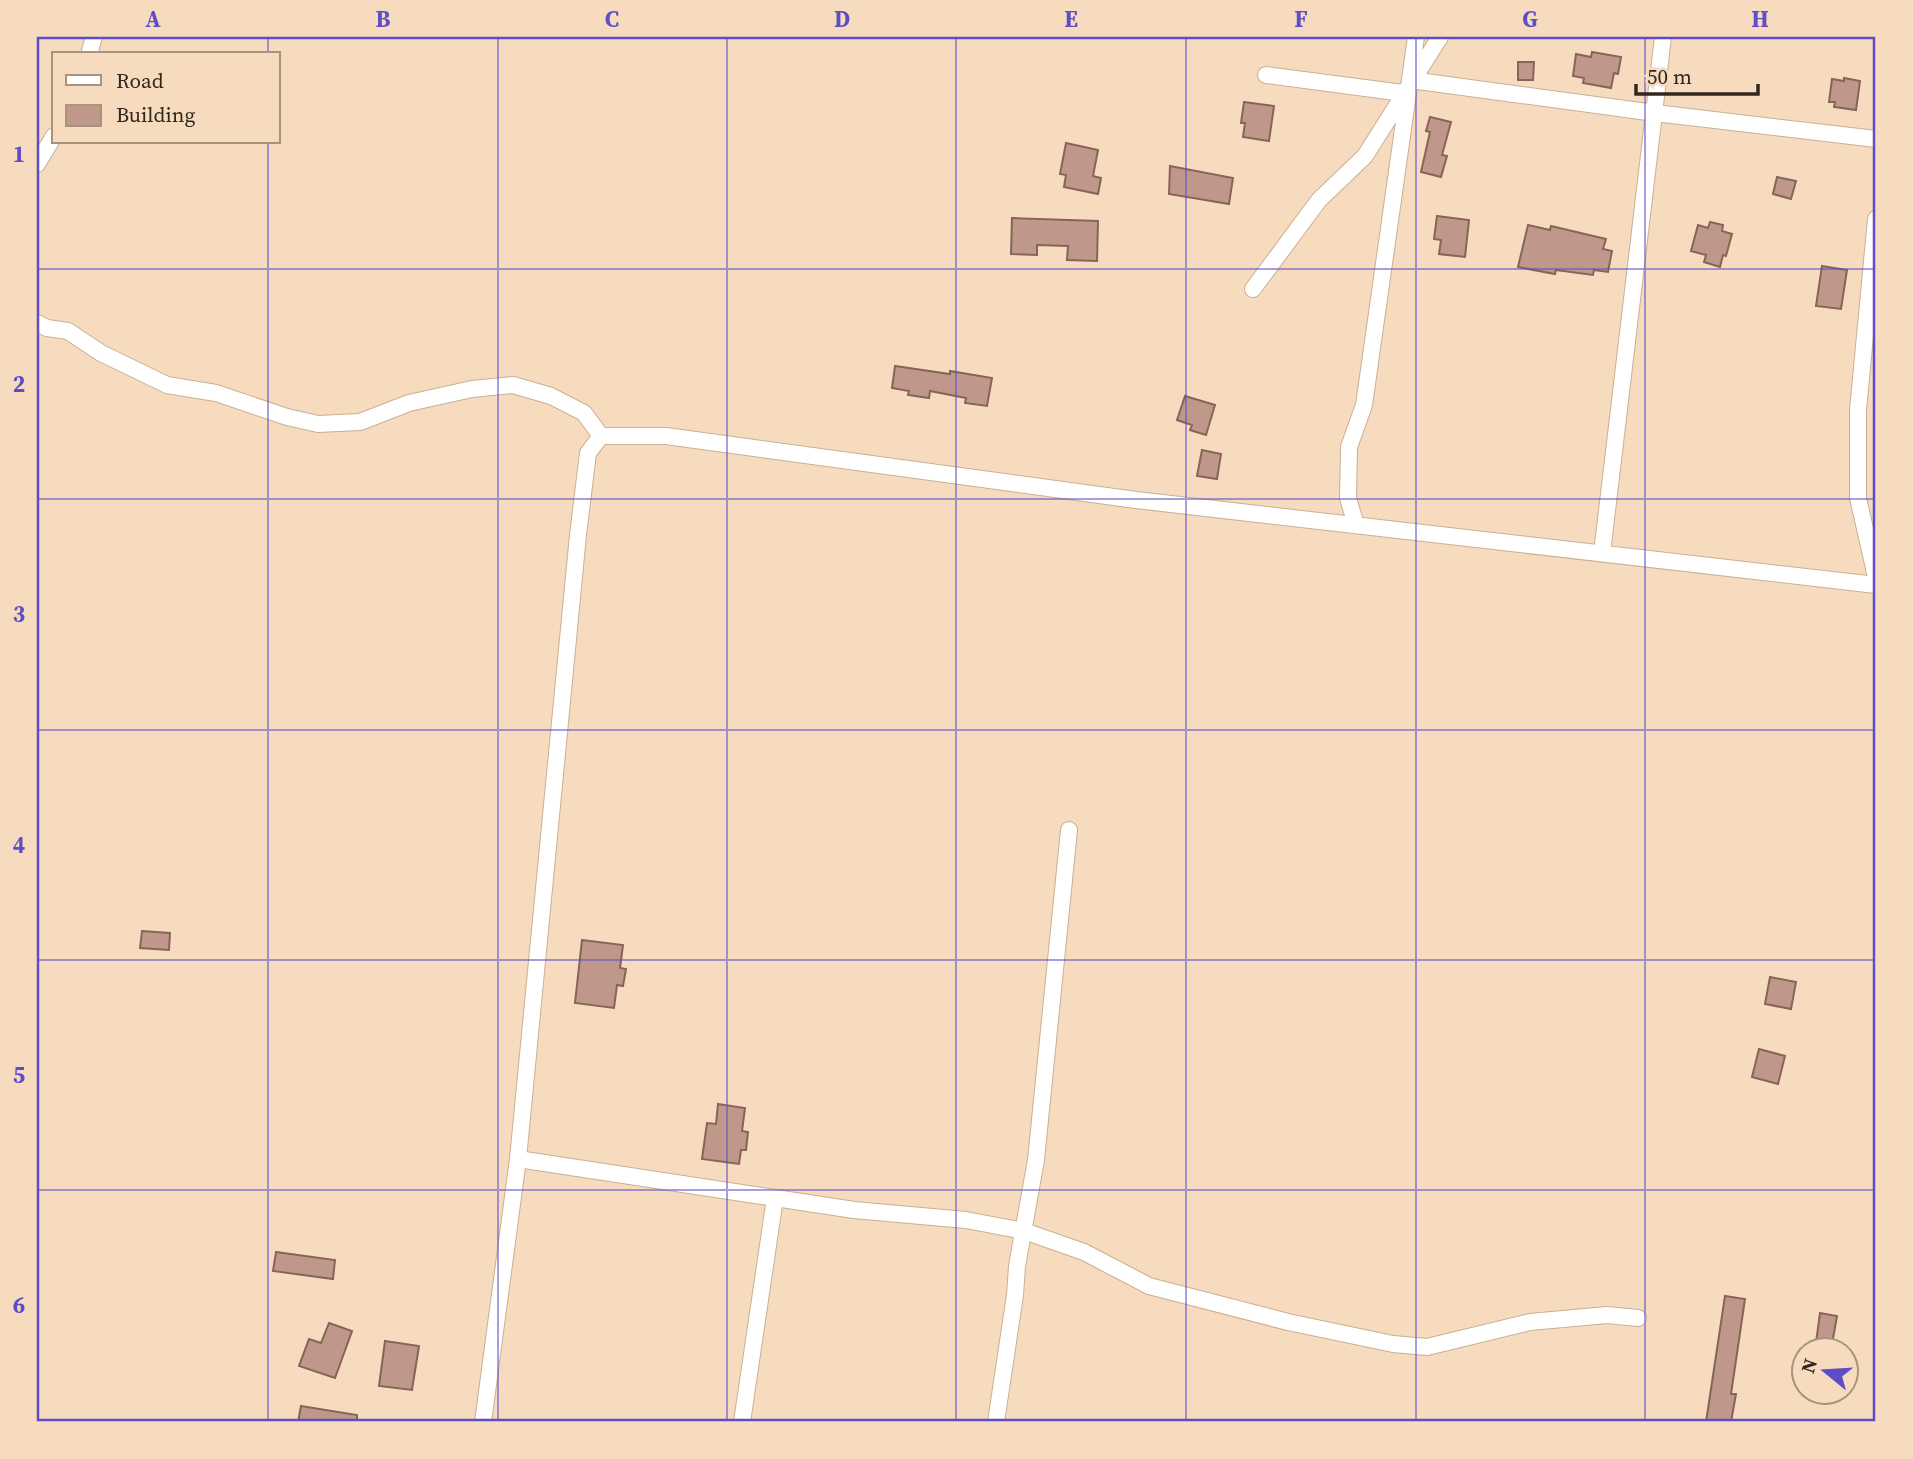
<svg xmlns="http://www.w3.org/2000/svg" width="1913" height="1459" viewBox="0 0 1913 1459" font-family="'Source Serif 4',serif">
<style>
.building{fill:#bf988b;stroke:#876458;stroke-width:2}
.lines{fill:none;stroke-linecap:round;stroke-linejoin:round}
.street-casing{stroke:#caaf92;stroke-width:18}
.street{stroke:#fff;stroke-width:16}
.grid{fill:none;stroke:#5d4ec7;stroke-width:2;stroke-opacity:0.55}
.neatline{fill:none;stroke:#5d4ec7;stroke-width:2.5}
.grid-label{font-size:23px;text-anchor:middle;font-weight:bold;fill:#5d4ec7}
</style>
<rect width="100%" height="100%" fill="#f7dbbe"/>
<path class="building" d="M1592,52L1621,57L1618,74L1614,73L1611,88L1583,83L1584,78L1573,76L1576,54L1591,57Z
M1518,62H1534L1533,80H1518Z
M1844,78L1860,81L1856,110L1834,107L1835,102H1829L1832,79L1844,81Z
M1244,102L1274,106L1269,141L1243,137L1245,123H1241Z
M1430,117L1451,122L1442,155L1447,156L1441,177L1421,172L1430,132L1426,131Z
M1066,143L1098,150L1093,176L1101,178L1098,194L1064,187L1066,175L1060,174Z
M1170,166L1233,178L1229,204L1169,194Z
M1777,177L1796,181L1791,199L1773,194Z
M1437,216L1469,220L1465,257L1439,254L1441,240L1434,239Z
M1012,218L1098,221L1097,261L1067,260L1068,246L1037,245V255L1011,254Z
M1710,222L1723,225L1722,231L1732,234L1726,256L1723,255L1720,267L1704,262L1706,255L1691,251L1698,225L1708,228Z
M1528,225L1550,230L1551,226L1606,239L1603,249L1612,251L1608,272L1594,270L1593,275L1556,270L1555,274L1518,267Z
M1822,266L1847,270L1841,309L1816,306Z
M895,366L950,374V371L992,378L987,406L965,403L966,398L930,391L929,398L908,395L909,391L892,388Z
M1185,396L1215,405L1206,435L1190,430L1192,425L1177,420Z
M1202,450L1221,454L1217,479L1197,476Z
M142,931L170,933L169,950L140,948Z
M582,940L623,945L620,968L626,969L623,986L617,985L614,1008L575,1003Z
M1770,977L1796,982L1791,1009L1765,1004Z
M1759,1049L1785,1056L1778,1084L1752,1077Z
M718,1104L745,1108L742,1131L748,1132L746,1150H741L739,1164L702,1159L707,1123L716,1124Z
M276,1252L335,1260L333,1279L273,1271Z
M1725,1296L1745,1299L1731,1394H1736L1731,1422H1706Z
M1820,1313L1837,1316L1831,1350H1815Z
M329,1323L352,1331L335,1378L299,1366L309,1339L321,1343Z
M385,1341L419,1346L412,1390L379,1386Z
M301,1406L357,1415V1422H298Z"/>
<g class="lines">
<g class="street-casing">
<path id="street" d="M89,54L94,37
M1266,75L1403,93
M1411,80L1655,113L1876,139
M37,164L54,136
M1876,219L1858,410V498L1876,577
M1253,289L1319,200L1365,156L1440,37
M37,323L47,328L68,331L101,353L167,385L216,393L287,417L318,424L360,422L409,403L472,389L513,385L551,396L584,413L601,436
M1356,525L1348,498L1349,447L1364,405L1416,37
M1602,553L1663,37
M518,1159L578,535L588,453L601,436H666L1136,500L1876,585
M775,1198L854,1210L966,1220L1024,1231L1084,1252L1149,1286L1288,1322L1393,1344L1427,1347L1530,1322L1607,1315L1638,1318
M483,1422L518,1159L775,1198L742,1422
M996,1422L1015,1295L1017,1266L1036,1160L1069,830"/>
</g>
<use href="#street" class="street"/>
</g>
<path class="grid" d="M268,37V54M498,37V1422M727,37V1422M956,37V1422M1186,37V1422M1416,37V1422M1645,37V1422M268,142V1422M37,269H1876M37,499H1876M37,730H1876M37,960H1876M37,1190H1876"/>
<rect width="1913" height="1459" fill="none" stroke="#f7dbbe" stroke-width="77"/>
<rect x="52" y="52" width="228" height="91" fill="#f7dbbe" stroke="#a8937d" stroke-width="2"/>
<rect x="66" y="75" width="35" height="10" fill="#ffffff" stroke="#a8937d" stroke-width="2"/>
<text x="116" y="88" font-size="21" fill="#32271c">Road</text>
<rect x="66" y="105" width="35" height="21" fill="#bf988b" stroke="#a8937d" stroke-width="2"/>
<text x="116" y="122" font-size="21" fill="#32271c">Building</text>
<g transform="translate(1825 1371) rotate(288)"><circle r="33" fill="#f7dbbe" stroke="#a8937d" stroke-width="2"/>
<path d="M0-5L12 26L0 18L-12 26Z" fill="#5d4ec7"/>
<text y="-10" font-size="19" font-weight="bold" text-anchor="middle" fill="#32271c">N</text>
</g>
<path d="M1636 84v10h122v-10" fill="none" stroke="#32271c" stroke-width="3.5"/>
<text x="1647" y="84" font-size="21" fill="#32271c" stroke="#f7dbbe" stroke-width="5" paint-order="stroke">50 m</text>
<rect x="38" y="38" width="1836" height="1382" class="neatline"/>
<g class="grid-label">
<text x="153" y="27">A</text>
<text x="383" y="27">B</text>
<text x="612" y="27">C</text>
<text x="842" y="27">D</text>
<text x="1071" y="27">E</text>
<text x="1301" y="27">F</text>
<text x="1530" y="27">G</text>
<text x="1760" y="27">H</text>
<text x="19" y="162">1</text>
<text x="19" y="392">2</text>
<text x="19" y="622">3</text>
<text x="19" y="853">4</text>
<text x="19" y="1083">5</text>
<text x="19" y="1313">6</text>
</g>
</svg>
